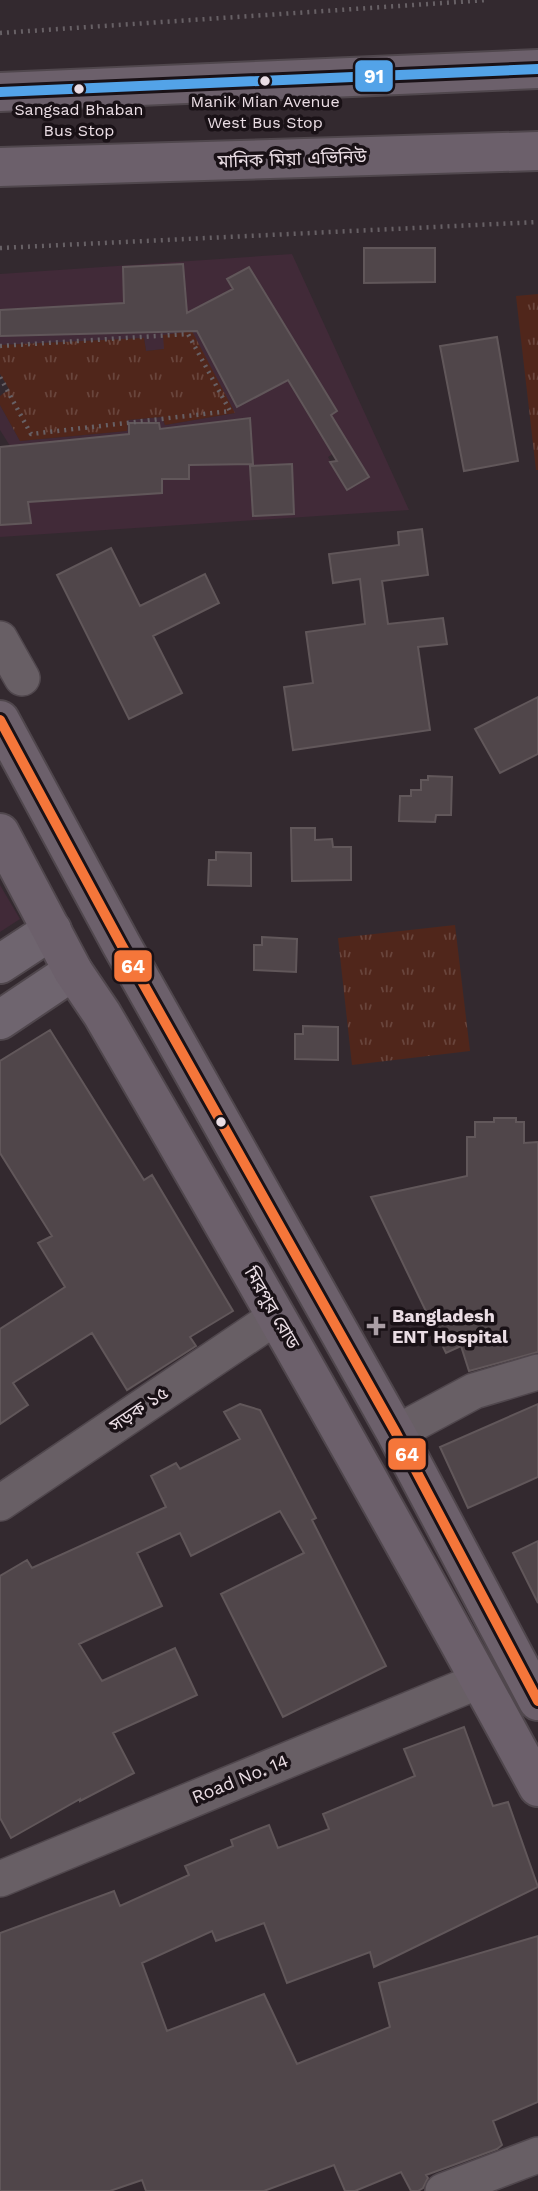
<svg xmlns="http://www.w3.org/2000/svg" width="538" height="2191" viewBox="0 0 538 2191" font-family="'Work Sans','Noto Sans Bengali',sans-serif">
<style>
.built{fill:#412a38;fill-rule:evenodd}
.park{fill:url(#park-tufts)}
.building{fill:#50464a;stroke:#61575a;stroke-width:2}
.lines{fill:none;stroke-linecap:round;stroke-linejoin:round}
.minor-casing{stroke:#50474d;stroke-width:38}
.major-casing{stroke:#50474d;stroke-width:42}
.highway-casing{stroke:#50474d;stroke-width:42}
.path{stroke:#676065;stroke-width:4.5;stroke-dasharray:2 5;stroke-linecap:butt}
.minor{stroke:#685f65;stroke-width:35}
.major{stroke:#6f656f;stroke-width:38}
.highway{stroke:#6c606b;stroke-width:38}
.bus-1-casing{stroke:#191116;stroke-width:16}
.bus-2-casing{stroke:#191116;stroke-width:16}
.bus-1{stroke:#53a3e8;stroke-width:10}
.bus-2{stroke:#f5763a;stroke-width:10}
.bus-dot{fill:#eadde4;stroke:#191116;stroke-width:2.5}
.poi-dot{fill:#aa9ea5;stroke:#191116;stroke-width:2.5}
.labels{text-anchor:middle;stroke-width:7;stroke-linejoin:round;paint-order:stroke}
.bus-label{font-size:16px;fill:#eadde4;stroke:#191116}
.street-label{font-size:18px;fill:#eadde4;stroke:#191116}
.poi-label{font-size:18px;font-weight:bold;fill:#eadde4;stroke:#191116;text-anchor:start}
.line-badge{stroke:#191116;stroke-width:2.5}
.badge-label{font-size:19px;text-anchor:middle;font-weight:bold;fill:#fff}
</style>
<defs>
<pattern id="park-tufts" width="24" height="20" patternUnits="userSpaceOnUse" patternTransform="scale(1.75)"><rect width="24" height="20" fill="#50261b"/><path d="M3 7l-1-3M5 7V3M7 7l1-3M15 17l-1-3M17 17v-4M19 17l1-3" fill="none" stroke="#69453c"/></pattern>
</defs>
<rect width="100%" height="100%" fill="#33292f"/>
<path class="built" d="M292,254L409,510L0,537V525L30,523L28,502L162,479H189V465L252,464L160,429L159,423H129V434L10,446L0,430V405L20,441L127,431L128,420L162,417L165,425L235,413L164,349L146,351L144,338L0,345V274ZM183,264L187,304L171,307V332L18,335L17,309L124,303L123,267ZM249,267L337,411L315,424L227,280ZM223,294L273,388L237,407L187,313ZM349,444L369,477L347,489L328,457ZM292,464L294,513L253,516L250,466Z
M0,885L20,919L0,932Z"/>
<path class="park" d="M538,294V470H536L516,296Z
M192,331L235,413L165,425L162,417L128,420L127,431L20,441L0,405V396L9,389L0,374V345L144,338L146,351L164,349L163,335Z
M455,925L470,1051L352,1065L338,938Z"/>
<path class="building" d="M364,248H435V282L364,283Z
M183,264L187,313L233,289L227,279L249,267L337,411L331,415L369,477L347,490L330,462L337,461L288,380L237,407L197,331L0,336V310L124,303L123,267Z
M497,337L518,461L464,471L440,346Z
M250,418L253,464L189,465V479H162V493L28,502L31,523L0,525V447L129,434V423H159L160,429Z
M292,464L294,514L253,516L250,466Z
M422,529L428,575L382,581L388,624L443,618L447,644L418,647L430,730L293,750L284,687L313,683L306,632L365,624L360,579L333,583L329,554L399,545L398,532Z
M111,548L140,606L205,574L219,603L153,636L182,693L129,719L57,575Z
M538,697V754L500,773L475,729Z
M428,776L452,777L451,815H436L435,822L399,821L400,796H411V790H421V780H428Z
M291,828H315V840L332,839L333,847H351V880L292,881Z
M216,852L251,853V886L208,885L209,860H216Z
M262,937L297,939L296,972L254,970V945H262Z
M303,1026L338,1027V1060L295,1059V1034H303Z
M50,1030L144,1180L152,1175L233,1311L190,1337L196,1346L127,1390L92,1333L13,1383L28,1405L0,1424V1329L65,1287L38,1243L52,1236L0,1153V1061Z
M494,1118H516V1122H524V1143L538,1142V1352L469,1371L461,1346L446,1353L371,1197L467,1176V1137H475V1122H494Z
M240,1404L260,1410L316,1518L312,1520L386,1666L283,1717L221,1594L304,1553L280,1511L191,1556L180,1533L137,1553L162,1606L79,1644L102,1681L175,1648L197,1695L113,1733L134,1773L80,1801V1799L11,1838L0,1818V1576L27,1560L32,1568L166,1507L151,1476L176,1463L180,1469L240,1439L224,1412Z
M538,1404V1477L468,1508L440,1447Z
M538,1541V1603L513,1553Z
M464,1727L493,1806L508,1802L538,1887L374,1967L370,1952L287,1983L264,1923L216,1941L212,1931L142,1963L167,2031L264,1994L297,2064L390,2027L379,1983L538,1936V2102L493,2121L502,2145L497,2149L426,2175L428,2178L423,2188L418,2191H411L401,2172L355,2191H345L334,2165L264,2191H146L142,2180L110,2191H0V1933L114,1891L120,1906L189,1875L185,1866L233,1846L231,1840L269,1825L278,1848L329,1829L323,1814L415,1776L404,1749Z"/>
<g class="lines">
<g class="minor-casing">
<path id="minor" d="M0,639L22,678
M396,1433L474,1391L538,1372
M0,1503L277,1316
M0,1879L481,1680
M443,2191L538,2155"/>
</g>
<g class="major-casing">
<path id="major" d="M0,964L52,930
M0,1020L73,971"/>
</g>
<g class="highway-casing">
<path id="highway" d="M0,92L538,69
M0,167L538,151
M0,720L121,944L396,1433L538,1701
M0,833L73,971L102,1014C251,1270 397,1527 538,1787"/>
</g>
<path class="path" d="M0,33L487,0
M0,248L538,222
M0,346L188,334L230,411L31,434L0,377"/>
<use href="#minor" class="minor"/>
<use href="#major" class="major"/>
<use href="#highway" class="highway"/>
<g class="bus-1-casing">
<path id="bus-1" d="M0,92L538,69"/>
</g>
<g class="bus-2-casing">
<path id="bus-2" d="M0,720L121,944L396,1433L538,1701"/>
</g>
<use href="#bus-1" class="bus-1"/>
<use href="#bus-2" class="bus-2"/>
</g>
<g class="bus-dot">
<circle cx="265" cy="81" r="6"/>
<circle cx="79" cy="89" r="6"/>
<circle cx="221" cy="1122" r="6"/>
</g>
<path class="poi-dot" d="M372.5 1315.5h7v7h7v7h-7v7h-7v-7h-7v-7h7z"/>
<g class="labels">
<g class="bus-label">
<text x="265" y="107">Manik Mian Avenue<tspan x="265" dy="21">West Bus Stop</tspan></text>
<text x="79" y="115">Sangsad Bhaban<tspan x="79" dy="21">Bus Stop</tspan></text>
</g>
<g class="street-label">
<text transform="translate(292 159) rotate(-2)" y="6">মানিক মিয়া এভিনিউ</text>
<text transform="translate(272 1308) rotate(60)" y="6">মিরপুর রোড</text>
<text transform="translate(139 1409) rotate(-34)" y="6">সড়ক ১৫</text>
<text transform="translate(240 1779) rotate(-22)" y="6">Road No. 14</text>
</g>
<g class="poi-label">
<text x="392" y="1322">Bangladesh<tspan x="392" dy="21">ENT Hospital</tspan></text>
</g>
</g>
<g class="line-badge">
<rect x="354" y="59" width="40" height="34" rx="7" fill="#53a3e8"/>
<rect x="113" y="949" width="40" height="34" rx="7" fill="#f5763a"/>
<rect x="387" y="1437" width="40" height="34" rx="7" fill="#f5763a"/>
</g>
<g class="badge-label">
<text x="374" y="83">91</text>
<text x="133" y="973">64</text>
<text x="407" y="1461">64</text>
</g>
</svg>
